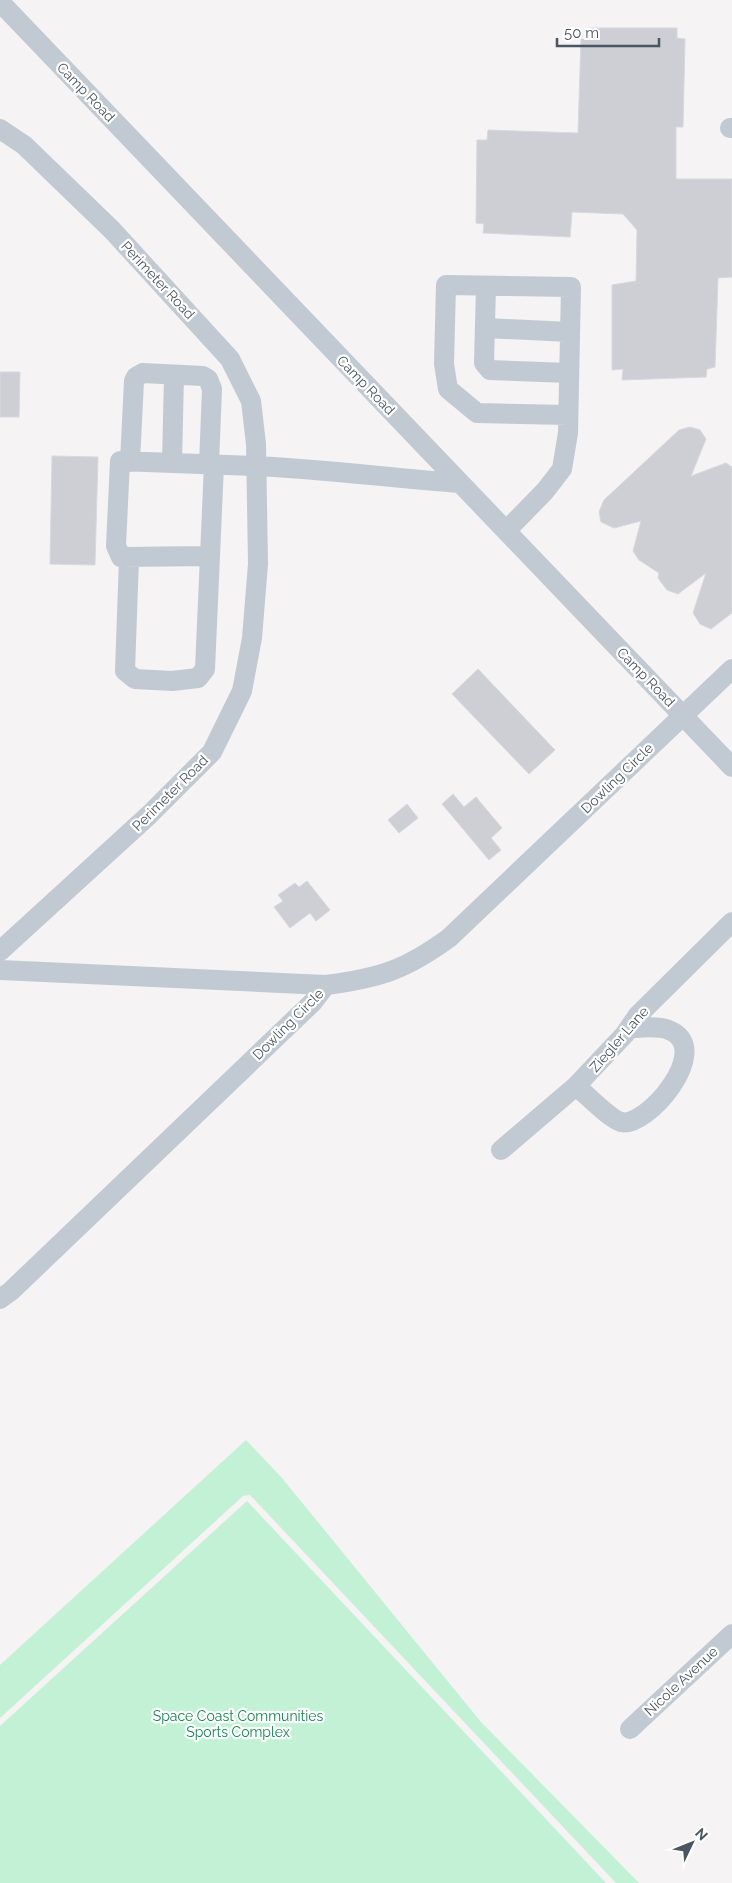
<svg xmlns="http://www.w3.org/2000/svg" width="732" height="1883" viewBox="0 0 732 1883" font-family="Raleway,sans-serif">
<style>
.green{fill:#c3f1d5}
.building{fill:#cdcfd5;stroke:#d7d9de}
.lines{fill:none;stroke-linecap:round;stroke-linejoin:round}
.minor{stroke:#c1cad2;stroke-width:20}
.labels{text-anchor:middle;stroke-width:4.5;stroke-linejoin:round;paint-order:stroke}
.street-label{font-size:14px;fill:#4a5661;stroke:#fff}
.park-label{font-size:14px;fill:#17864f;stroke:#fff}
</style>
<rect width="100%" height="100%" fill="#f5f3f3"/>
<path class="green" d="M246,1440L282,1478L481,1722L639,1883H616L250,1495L243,1496L0,1718V1665Z
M247,1501L606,1883H0V1726Z"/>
<path class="building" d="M591,28H677V38L685,39L683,127H676V179H732V277L718,278L715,367L707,369L706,377L622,380L623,369L612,370V285L636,281L637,230L623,214L572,212L570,237L483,233L484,224L476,223L477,140H487L488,130L578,133L581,39H591Z
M0,372H20L19,417H0Z
M690,427L700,430L706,439L691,476L726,463L732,467V613L711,629L700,624L693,613L706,573L678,594L667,590L658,578L659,573L639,560L633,551L641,521L614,528L601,522L599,512L604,500L679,430Z
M52,456L98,457L95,565L50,564Z
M478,669L555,750L529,774L452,694Z
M453,794L464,807L476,797L502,828L491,838L501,850L489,860L442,804Z
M407,804L418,818L399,833L388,820Z
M307,881L330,910L316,921L310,913L290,928L274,907L283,901L278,895L295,883L299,887Z"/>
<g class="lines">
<path class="minor" d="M0,2L732,767
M730,128H732
M0,129L24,145L112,230L230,359L251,401L256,444L258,564L252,638L242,691L212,752L149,815L0,951
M486,286L484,363L490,370L569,373
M485,328L570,332
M130,462L134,381L136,377L143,373L203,376L208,379L212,389L209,464
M172,463L174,375
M214,464L210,556L121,557L116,546L120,461C165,463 210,464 254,466C323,469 392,478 460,483
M506,531L545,491L562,469L568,433L571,287L446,285L444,364L448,389L477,413L568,415
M129,558L125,671L135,679L172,681L198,678L205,669L210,556
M0,970L326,985
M576,1086C587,1095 610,1119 621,1122C646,1129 713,1050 671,1031C660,1025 642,1028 630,1028
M501,1150L576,1086L625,1034L638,1015L732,922
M0,1299L11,1291L313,1002L326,985C380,978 405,970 449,938L732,669
M630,1729L732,1634"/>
</g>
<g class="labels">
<g class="street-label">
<text transform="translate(86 92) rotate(46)" y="5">Camp Road</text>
<text transform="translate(158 280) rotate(47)" y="5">Perimeter Road</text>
<text transform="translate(366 385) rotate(46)" y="5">Camp Road</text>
<text transform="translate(646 677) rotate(46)" y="5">Camp Road</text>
<text transform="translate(617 778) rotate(-44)" y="5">Dowling Circle</text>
<text transform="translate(170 793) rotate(-45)" y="5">Perimeter Road</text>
<text transform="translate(288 1024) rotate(-45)" y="5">Dowling Circle</text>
<text transform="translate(619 1039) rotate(-49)" y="5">Ziegler Lane</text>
<text transform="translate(681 1681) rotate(-43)" y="5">Nicole Avenue</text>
</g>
<g class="park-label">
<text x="238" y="1721">Space Coast Communities<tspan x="238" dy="16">Sports Complex</tspan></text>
</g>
</g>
<g transform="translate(692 1843) rotate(47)" stroke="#ffffff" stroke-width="4" paint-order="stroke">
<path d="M0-4L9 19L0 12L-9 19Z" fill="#4a5661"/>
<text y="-8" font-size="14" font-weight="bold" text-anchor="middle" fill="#4a5661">N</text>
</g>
<path d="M557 38v8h102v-8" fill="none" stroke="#4a5661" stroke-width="2.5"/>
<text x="564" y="38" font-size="15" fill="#4a5661" stroke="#ffffff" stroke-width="4" paint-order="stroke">50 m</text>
</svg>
